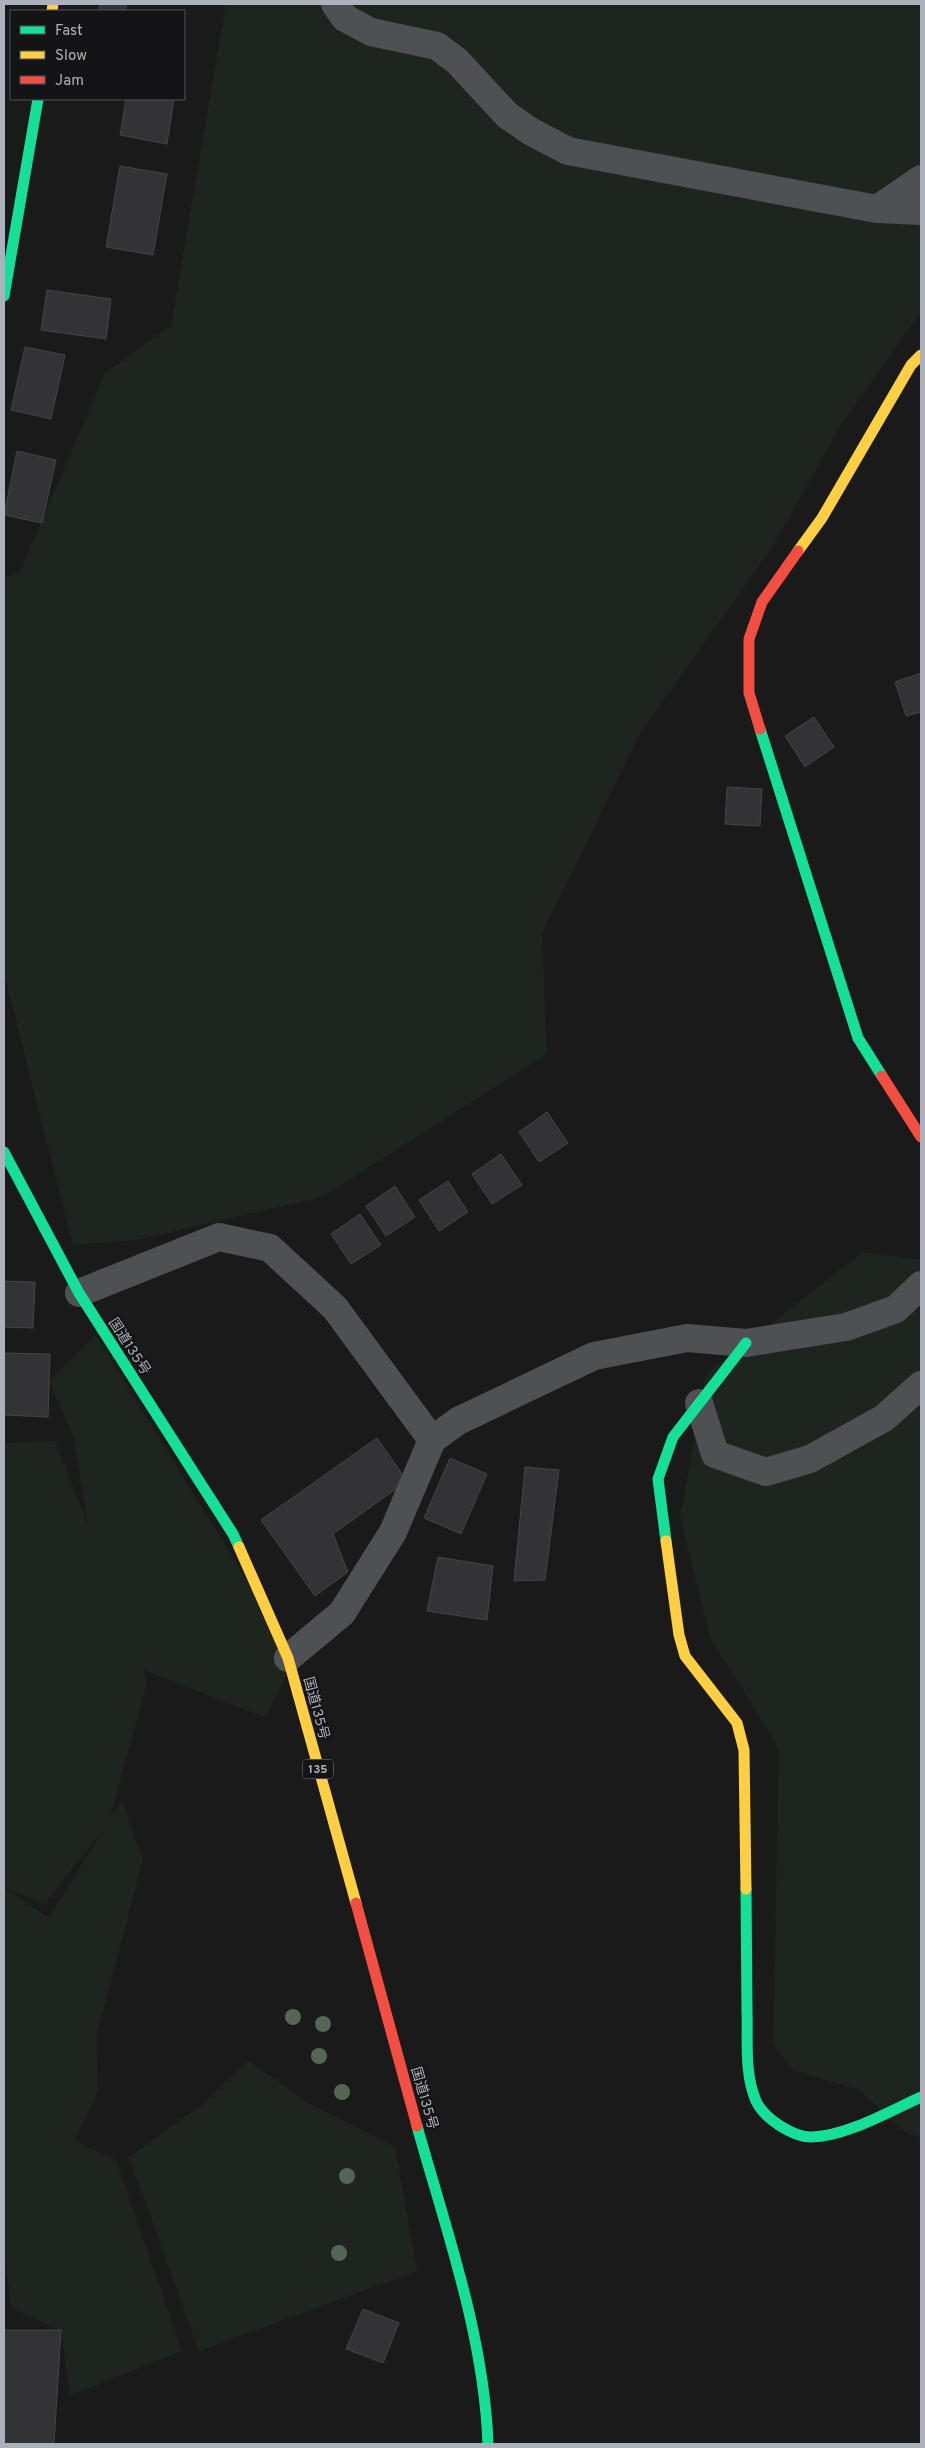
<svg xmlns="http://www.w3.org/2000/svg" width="925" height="2448" viewBox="0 0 925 2448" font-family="Overpass,'Noto Sans JP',sans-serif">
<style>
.green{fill:#1e251f;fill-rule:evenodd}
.building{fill:#333335;stroke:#434447}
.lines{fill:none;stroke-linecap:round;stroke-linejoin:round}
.street{stroke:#4e5054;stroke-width:28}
.fast{stroke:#16e098;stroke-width:11}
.slow{stroke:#ffcf43;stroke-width:11}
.jam{stroke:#f24e42;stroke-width:11}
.tree{fill:#546755}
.labels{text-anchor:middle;stroke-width:4;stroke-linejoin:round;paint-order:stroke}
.shield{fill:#141417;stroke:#7e828a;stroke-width:1}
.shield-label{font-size:12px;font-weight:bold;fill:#acb1bb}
.street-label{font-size:14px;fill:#acb1bb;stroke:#141417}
</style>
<rect width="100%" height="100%" fill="#1a1a1b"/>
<path class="green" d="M226,4H921V312L841,425L773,546L641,732L542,933L547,1054L322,1197L136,1240L73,1245L4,973V577L19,574L105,373L171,325Z
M863,1252L921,1260V2138L905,2132L859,2090L793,2070L773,2044L779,1749L710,1638L680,1518L706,1374Z
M96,1335L295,1659L265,1717L143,1670L147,1683L110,1818L122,1802L143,1859L97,2035L98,2092L74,2140L116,2160L182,2351L70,2396L61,2331L11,2308L6,2263L4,2267V1443L55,1441L88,1525L73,1435L49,1381ZM105,1827L49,1918L5,1888L45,1904Z
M248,2060L305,2101L395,2147L417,2271L199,2351L129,2157L204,2103Z"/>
<path class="building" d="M100,4H127L125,11H98Z
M126,99H174L167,144L120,135Z
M120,166L167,174L153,255L106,247Z
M47,290L111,299L106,339L41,330Z
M25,347L65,355L51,419L11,410Z
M17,451L56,460L42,523L4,515Z
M921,673V712L906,716L895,682Z
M814,717L834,747L805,767L785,736Z
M727,787L762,789L760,826L725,824Z
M547,1112L568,1143L539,1162L519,1132Z
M501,1154L522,1185L492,1204L472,1174Z
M448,1181L468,1212L439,1231L419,1200Z
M395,1186L415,1217L386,1236L366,1206Z
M360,1214L381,1245L351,1264L331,1234Z
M4,1281L35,1282L33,1328L4,1327Z
M4,1353L50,1354L48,1417L4,1415Z
M377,1438L407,1481L333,1534L348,1572L315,1596L261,1520Z
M450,1458L487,1474L461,1534L424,1518Z
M525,1467L559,1470L545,1580L514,1581Z
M438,1557L493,1566L487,1620L427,1611Z
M363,2309L399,2323L383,2363L346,2349Z
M4,2330H61L54,2444H4Z"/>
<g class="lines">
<path class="street" d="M335,4L345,18L371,32L437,46L457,61L507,115L530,131L568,151L877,209L921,211
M877,209L921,179
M79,1293L219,1237L270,1248L335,1308L432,1440
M699,1403L715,1454L766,1472L810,1459L884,1418L921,1385
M288,1658L342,1613L393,1532L432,1440L458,1421L594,1356L687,1338L746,1343L846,1327L896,1309L921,1285"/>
<path class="fast" d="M4,296L38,99
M760,729L858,1038L882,1076
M4,1152L79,1293L233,1534L239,1547
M666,1541L658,1479L673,1437L746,1343
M746,1889C746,1930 747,1970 747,2011C748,2040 744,2073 756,2101C764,2118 792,2137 811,2137C845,2137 890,2111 921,2097
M417,2126C446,2230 484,2335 488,2444"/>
<path class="slow" d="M52,11L53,4
M798,551L822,518L911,365L921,355
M666,1541L679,1635L685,1656L737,1723L744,1750L746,1889
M239,1547L288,1658L356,1903"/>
<path class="jam" d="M760,729L749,693V639L762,602L798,551
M882,1076L921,1137
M356,1903L417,2126"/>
</g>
<g class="tree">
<circle cx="293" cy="2017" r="8"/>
<circle cx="323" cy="2024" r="8"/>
<circle cx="319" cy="2056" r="8"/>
<circle cx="342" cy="2092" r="8"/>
<circle cx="347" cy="2176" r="8"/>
<circle cx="339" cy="2253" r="8"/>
</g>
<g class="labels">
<rect class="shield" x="303" y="1759.5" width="30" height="19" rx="4"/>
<g class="shield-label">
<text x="318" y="1773">135</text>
</g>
<g class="street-label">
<text transform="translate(130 1346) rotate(57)" y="5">国道135号</text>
<text transform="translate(317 1708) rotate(75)" y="5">国道135号</text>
<text transform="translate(425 2098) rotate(74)" y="5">国道135号</text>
</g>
</g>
<rect width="925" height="2448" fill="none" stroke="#acb1bb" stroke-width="10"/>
<rect x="10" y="10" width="175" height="90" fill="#141417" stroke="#515359"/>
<rect x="20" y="26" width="25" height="8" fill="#16e098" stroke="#515359"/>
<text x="55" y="35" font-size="15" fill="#acb1bb">Fast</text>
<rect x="20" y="51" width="25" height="8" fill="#ffcf43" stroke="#515359"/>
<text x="55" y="60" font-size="15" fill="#acb1bb">Slow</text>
<rect x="20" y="76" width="25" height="8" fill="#f24e42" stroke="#515359"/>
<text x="55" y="85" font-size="15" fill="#acb1bb">Jam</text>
</svg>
